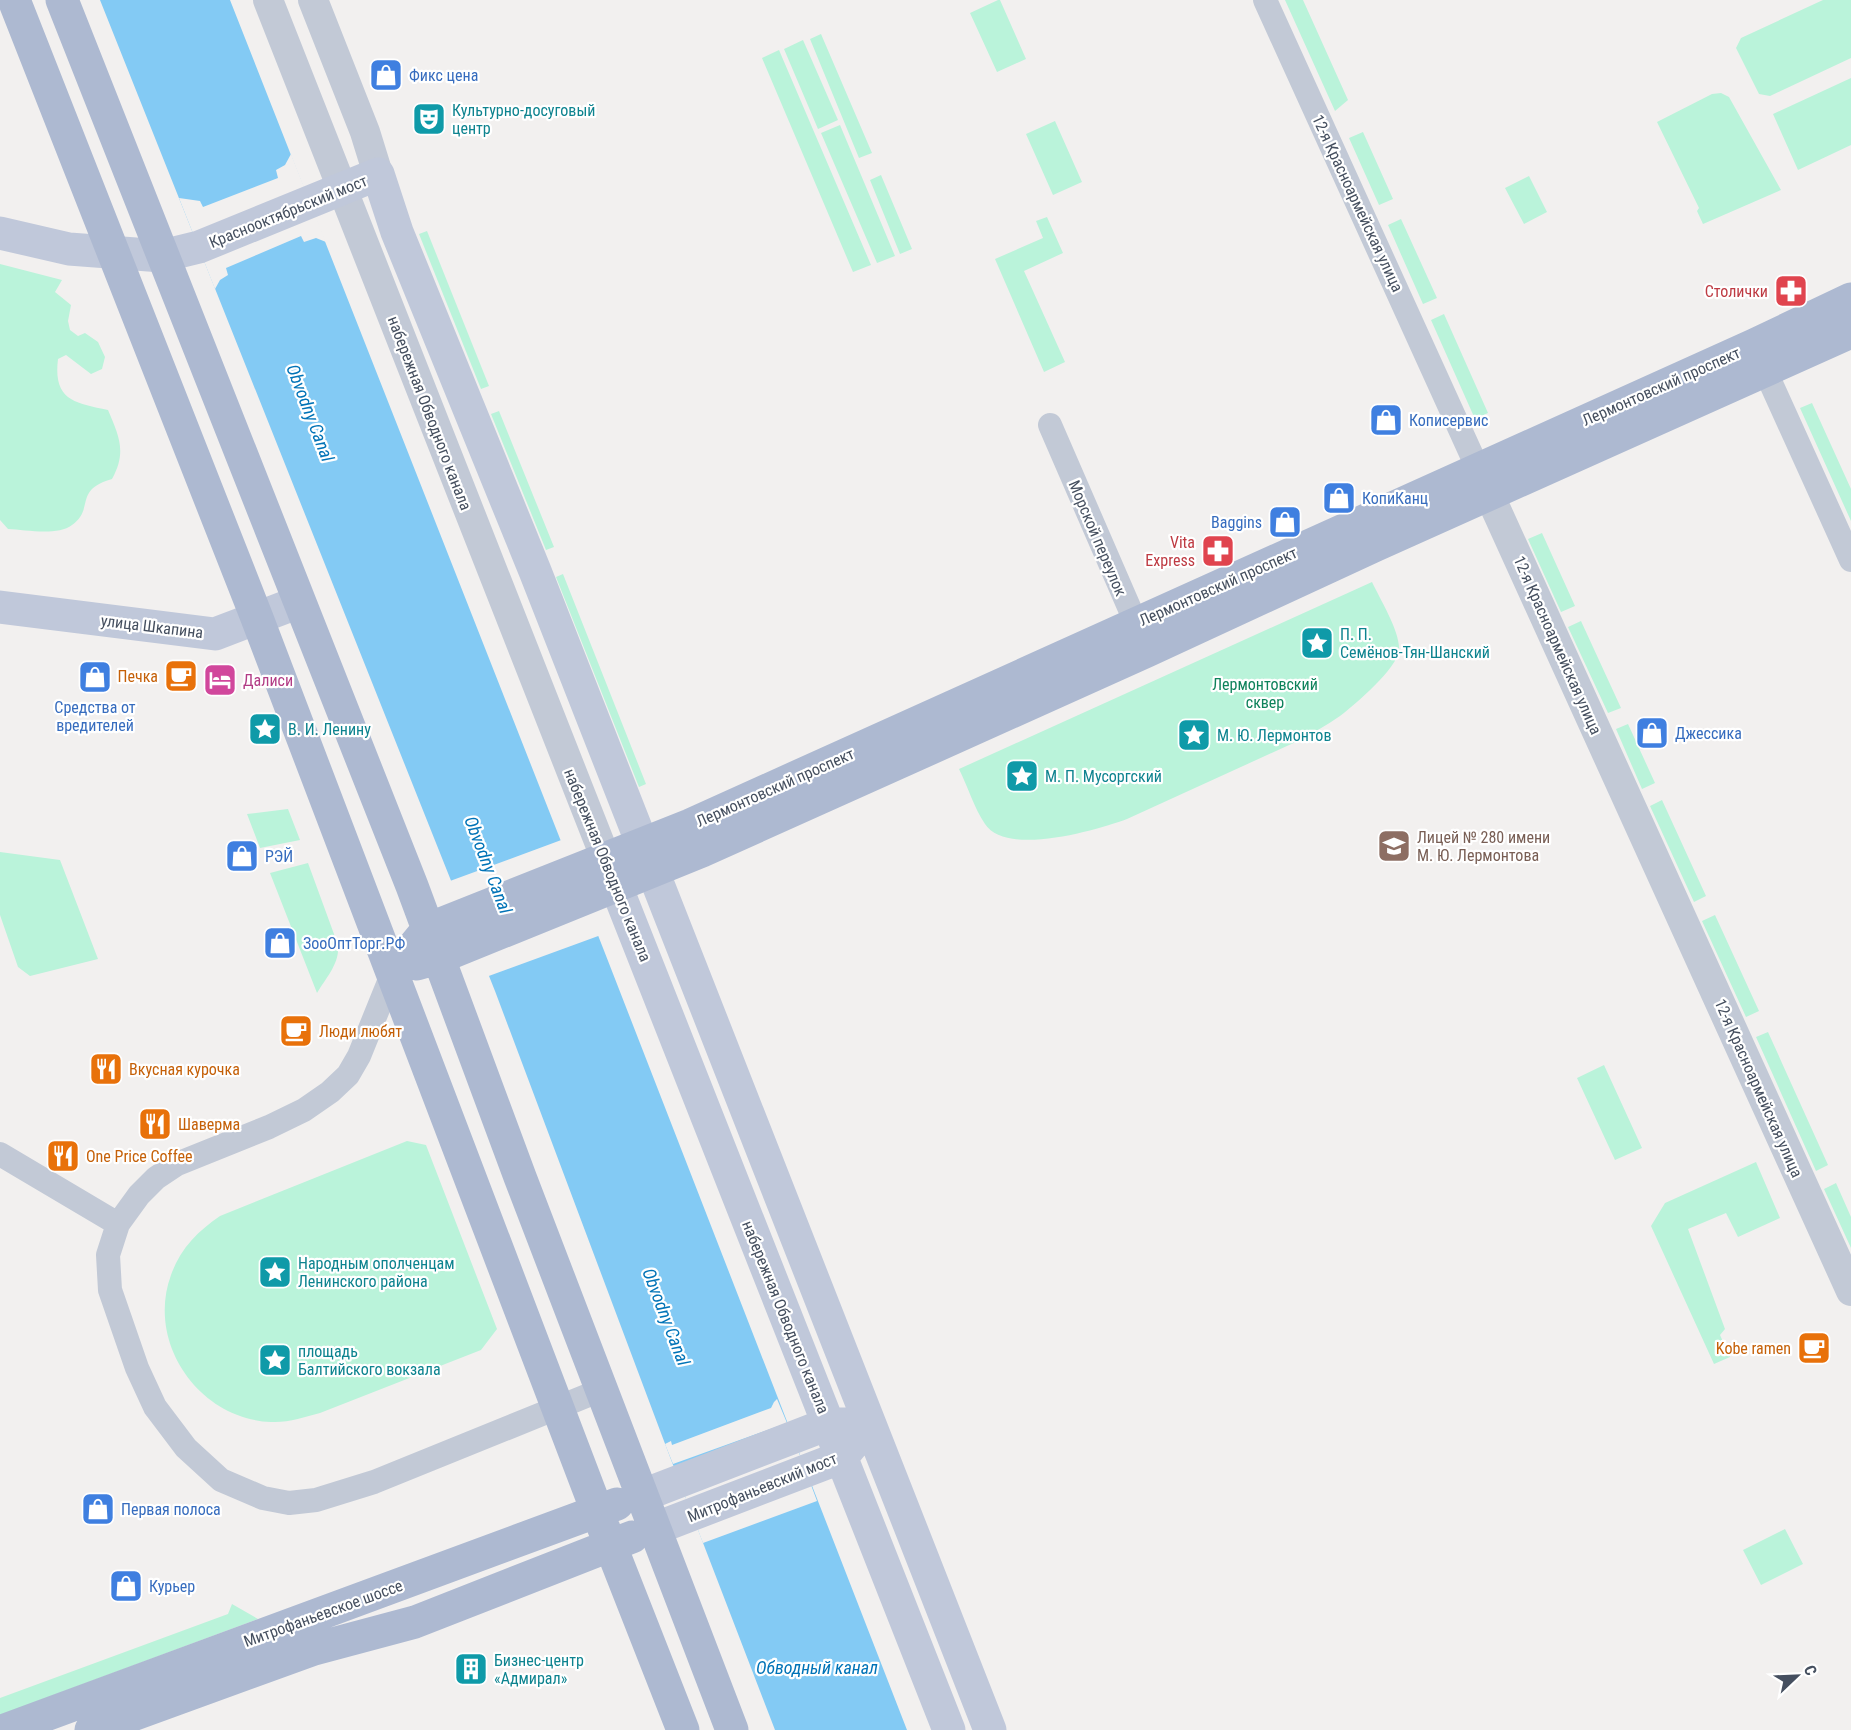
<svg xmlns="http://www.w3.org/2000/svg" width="1851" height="1730" viewBox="0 0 1851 1730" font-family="'Roboto Condensed',sans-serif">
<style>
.green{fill:#baf3da}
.water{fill:#83caf4}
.pier{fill:#f2f0ef}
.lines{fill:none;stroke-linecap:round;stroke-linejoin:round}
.minor{stroke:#c2c9d6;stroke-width:24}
.tertiary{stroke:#c2c9d6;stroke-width:30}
.secondary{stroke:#c0c8da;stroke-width:33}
.primary{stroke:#adb9d1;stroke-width:33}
.labels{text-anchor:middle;stroke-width:4.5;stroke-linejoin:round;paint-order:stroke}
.shop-label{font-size:16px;fill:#366cbe;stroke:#fff;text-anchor:start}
.culture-label{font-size:16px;fill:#0d838f;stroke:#fff;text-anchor:start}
.street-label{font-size:16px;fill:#454f5f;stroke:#fff}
.health-label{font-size:16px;fill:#be3a42;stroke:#fff;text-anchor:end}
.food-label{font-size:16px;fill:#c56008;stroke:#fff;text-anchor:start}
.hotel-label{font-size:16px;fill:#b23c85;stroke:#fff;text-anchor:start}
.park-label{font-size:16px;fill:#0e825b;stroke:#fff}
.education-label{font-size:16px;fill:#785e54;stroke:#fff;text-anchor:start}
.water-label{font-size:18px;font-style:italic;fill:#0073b7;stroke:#fff}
</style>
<rect width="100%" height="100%" fill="#f2f0ef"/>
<path class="green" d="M998,0H1000L1026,59L997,72L970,13Z
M1285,0H1303L1348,100L1335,111Z
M1823,0H1851V58L1770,96L1759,94L1736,48L1741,38Z
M821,34L872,153L859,158L810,39Z
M803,40L838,120L818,129L784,49Z
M779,50L871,265L853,272L762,58Z
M1851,78V145L1798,170L1773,114Z
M1721,93L1729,97L1781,190L1703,224L1697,211L1699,208L1657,122L1712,94Z
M1055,121L1082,182L1053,195L1026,134Z
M840,125L895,256L877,263L821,133Z
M1363,132L1393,199L1379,205L1349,138Z
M881,175L912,249L900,254L870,180Z
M1529,176L1547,212L1524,224L1505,188Z
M1047,217L1063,253L1024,271L1065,362L1044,372L995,259L1043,238L1036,221Z
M1401,219L1437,298L1423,304L1388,225Z
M427,231L489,386L481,389L419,234Z
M0,264L62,280L55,292L71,305L68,321L70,330L78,336L85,333L98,342L105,357L102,369L91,374L66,355L58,359C53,400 74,403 108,410C119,436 127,452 112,479C73,490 95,509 72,525C58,536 26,530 8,529L0,520Z
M1444,314L1488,413L1475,419L1431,320Z
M1812,403L1851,489V521L1800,408Z
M499,411L554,547L546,550L491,414Z
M1542,533L1575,606L1561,612L1528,539Z
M563,574L646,784L639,787L556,577Z
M1372,582C1380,599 1401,633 1399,651C1397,668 1355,705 1340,716C1327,725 1314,732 1300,740L1127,819C1097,830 1006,857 985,824C974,808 968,787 959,769Z
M1581,621L1621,708L1608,713L1568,627Z
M1628,724L1655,783L1642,789L1616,729Z
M1662,800L1706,896L1694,902L1650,806Z
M288,809L300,840L260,848L247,814Z
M0,852L60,860L98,959L30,976L18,967L0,915Z
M308,863L338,945C340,963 326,978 317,993L270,873Z
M1715,915L1759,1011L1746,1017L1702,921Z
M1768,1032L1828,1165L1816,1171L1756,1037Z
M1604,1065L1642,1148L1615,1160L1577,1078Z
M407,1141L426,1145L497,1329L481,1350L320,1413C304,1417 288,1423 271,1422C199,1419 146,1343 171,1275C180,1249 198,1231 220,1216Z
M1756,1162L1780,1218L1738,1237L1726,1213L1688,1229L1725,1329L1720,1335L1730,1357L1714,1364L1651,1226L1665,1203Z
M1836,1183L1851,1217V1248L1824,1189Z
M1785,1529L1803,1564L1761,1585L1743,1550Z
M232,1604L258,1619L0,1715V1698L228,1614Z"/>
<path class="water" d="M100,0H230L603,948L907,1730H775L670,1457L495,991Z"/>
<path class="pier" d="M291,154L326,242L316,238L304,242L301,236L226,268L228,275L220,280L215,289L179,198L200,201L203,207L278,178L276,170L285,165Z
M564,839L601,935L486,977L450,881Z
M777,1399L787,1423L673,1464L665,1444L671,1441L672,1445L771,1408L774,1402Z
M789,1426L817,1501L703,1543L675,1470Z"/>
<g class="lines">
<path class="minor" d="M1265,0L1478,469
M1759,357L1851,560
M1050,425L1142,637
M393,972L359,1056L348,1075L330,1092L304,1110L269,1127L177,1164L156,1178L139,1195L118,1224L108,1255L110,1290L137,1368L155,1407L186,1448L221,1480L263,1498L289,1503L316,1500L374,1482L601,1390
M0,1154L118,1224"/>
<path class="tertiary" d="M268,0L615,882
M313,0L365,132L378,174
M1479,472L1851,1291"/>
<path class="secondary" d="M0,233L69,249L162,256L199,247L378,174L397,232L535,571L990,1730
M0,607L215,634L299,602
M616,886L949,1730
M641,1496L828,1424H851
M654,1529L842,1457L855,1441"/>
<path class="primary" d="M14,0L257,618L597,1511L683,1730
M62,0L412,886L520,1177L732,1730
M417,964L438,958L702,851L1147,651L1376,545L1851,332
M393,972L428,929L690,825L1754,345L1851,299
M5,1730L617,1504
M91,1730L314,1649L415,1622L632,1537"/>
</g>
<defs>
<g id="shop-square" transform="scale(1.725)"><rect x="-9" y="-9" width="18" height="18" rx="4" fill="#3f7fe0" stroke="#fff"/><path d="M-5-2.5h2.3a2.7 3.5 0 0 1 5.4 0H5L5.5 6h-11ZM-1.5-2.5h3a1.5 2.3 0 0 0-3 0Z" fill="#fff"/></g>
<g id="theatre-square" transform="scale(1.725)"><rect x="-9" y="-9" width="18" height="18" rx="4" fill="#0f9aa8" stroke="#fff"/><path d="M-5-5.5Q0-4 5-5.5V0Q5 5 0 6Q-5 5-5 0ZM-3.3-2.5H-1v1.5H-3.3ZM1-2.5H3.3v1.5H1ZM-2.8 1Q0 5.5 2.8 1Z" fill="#fff"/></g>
<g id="pharmacy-square" transform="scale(1.725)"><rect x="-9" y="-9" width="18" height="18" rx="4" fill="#e0444e" stroke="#fff"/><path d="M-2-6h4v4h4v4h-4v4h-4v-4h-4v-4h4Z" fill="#fff"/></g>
<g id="sight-square" transform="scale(1.725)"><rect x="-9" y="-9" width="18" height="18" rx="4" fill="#0f9aa8" stroke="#fff"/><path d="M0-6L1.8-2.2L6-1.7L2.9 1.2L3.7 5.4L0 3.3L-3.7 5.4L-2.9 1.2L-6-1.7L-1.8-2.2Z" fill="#fff"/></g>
<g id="cafe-square" transform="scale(1.725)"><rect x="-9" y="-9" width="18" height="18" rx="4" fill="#e8710a" stroke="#fff"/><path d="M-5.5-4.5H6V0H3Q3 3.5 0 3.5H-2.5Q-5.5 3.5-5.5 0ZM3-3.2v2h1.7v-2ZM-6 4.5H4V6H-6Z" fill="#fff"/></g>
<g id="hotel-square" transform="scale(1.725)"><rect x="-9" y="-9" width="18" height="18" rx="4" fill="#d1479c" stroke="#fff"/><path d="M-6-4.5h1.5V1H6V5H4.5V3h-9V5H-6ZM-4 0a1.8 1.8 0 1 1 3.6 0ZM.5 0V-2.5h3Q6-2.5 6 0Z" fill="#fff"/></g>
<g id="school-square" transform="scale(1.725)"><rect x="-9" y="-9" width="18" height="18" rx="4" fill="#8d6e63" stroke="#fff"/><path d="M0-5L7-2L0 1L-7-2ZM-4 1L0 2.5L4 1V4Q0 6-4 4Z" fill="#fff"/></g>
<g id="restaurant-square" transform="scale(1.725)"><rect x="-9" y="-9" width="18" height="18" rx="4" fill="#e8710a" stroke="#fff"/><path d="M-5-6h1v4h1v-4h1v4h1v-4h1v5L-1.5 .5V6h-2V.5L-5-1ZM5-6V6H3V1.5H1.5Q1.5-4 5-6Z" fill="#fff"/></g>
<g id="building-square" transform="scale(1.725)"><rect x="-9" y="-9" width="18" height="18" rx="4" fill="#0f9aa8" stroke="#fff"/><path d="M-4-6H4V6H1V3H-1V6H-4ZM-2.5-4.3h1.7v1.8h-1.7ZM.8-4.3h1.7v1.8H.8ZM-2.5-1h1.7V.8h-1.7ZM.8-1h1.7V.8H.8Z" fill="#fff"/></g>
</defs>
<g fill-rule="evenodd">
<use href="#shop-square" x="386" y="75"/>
<use href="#theatre-square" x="429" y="119"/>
<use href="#pharmacy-square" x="1791" y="291"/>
<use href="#shop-square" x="1386" y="420"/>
<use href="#shop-square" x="1339" y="498"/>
<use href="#shop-square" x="1285" y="522"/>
<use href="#pharmacy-square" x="1218" y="551"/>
<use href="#sight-square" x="1317" y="643"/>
<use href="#cafe-square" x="181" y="676"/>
<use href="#shop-square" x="95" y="677"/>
<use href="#hotel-square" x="220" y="680"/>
<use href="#sight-square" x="265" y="729"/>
<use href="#shop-square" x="1652" y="733"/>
<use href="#sight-square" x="1194" y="735"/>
<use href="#sight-square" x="1022" y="776"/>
<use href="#school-square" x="1394" y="846"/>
<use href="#shop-square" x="242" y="856"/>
<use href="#shop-square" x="280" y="943"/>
<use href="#cafe-square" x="296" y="1031"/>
<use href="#restaurant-square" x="106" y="1069"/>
<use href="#restaurant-square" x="155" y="1124"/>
<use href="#restaurant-square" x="63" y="1156"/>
<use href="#sight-square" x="275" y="1272"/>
<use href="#cafe-square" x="1814" y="1348"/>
<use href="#sight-square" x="275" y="1360"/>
<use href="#shop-square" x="98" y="1509"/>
<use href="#shop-square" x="126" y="1586"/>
<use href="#building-square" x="471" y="1669"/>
</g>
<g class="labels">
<g class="shop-label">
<text x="409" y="81">Фикс цена</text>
<text x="1409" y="426">Кописервис</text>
<text x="1362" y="504">КопиКанц</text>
<text x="1262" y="528" text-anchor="end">Baggins</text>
<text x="95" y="713" text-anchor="middle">Средства от<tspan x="95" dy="18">вредителей</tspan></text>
<text x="1675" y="739">Джессика</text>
<text x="265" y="862">РЭЙ</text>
<text x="303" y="949">ЗооОптТорг.РФ</text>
<text x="121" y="1515">Первая полоса</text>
<text x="149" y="1592">Курьер</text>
</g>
<g class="culture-label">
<text x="452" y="116">Культурно-досуговый<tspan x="452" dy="18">центр</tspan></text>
<text x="1340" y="640">П. П.<tspan x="1340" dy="18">Семёнов-Тян-Шанский</tspan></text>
<text x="288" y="735">В. И. Ленину</text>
<text x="1217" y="741">М. Ю. Лермонтов</text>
<text x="1045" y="782">М. П. Мусоргский</text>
<text x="298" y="1269">Народным ополченцам<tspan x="298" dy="18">Ленинского района</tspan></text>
<text x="298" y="1357">площадь<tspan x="298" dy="18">Балтийского вокзала</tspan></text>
<text x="494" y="1666">Бизнес-центр<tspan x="494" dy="18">«Адмирал»</tspan></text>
</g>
<g class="street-label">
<text transform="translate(1358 203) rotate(65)" y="6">12-я Красноармейская улица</text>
<text transform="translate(288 211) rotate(-22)" y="6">Краснооктябрьский мост</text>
<text transform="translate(1661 386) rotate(-24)" y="6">Лермонтовский проспект</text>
<text transform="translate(430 413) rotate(69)" y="6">набережная Обводного канала</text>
<text transform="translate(1098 538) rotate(67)" y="6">Морской переулок</text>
<text transform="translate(1218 586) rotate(-24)" y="6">Лермонтовский проспект</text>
<text transform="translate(152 626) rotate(7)" y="6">улица Шкапина</text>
<text transform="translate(1558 645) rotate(66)" y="6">12-я Красноармейская улица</text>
<text transform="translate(775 787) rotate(-24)" y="6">Лермонтовский проспект</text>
<text transform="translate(608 865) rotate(68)" y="6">набережная Обводного канала</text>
<text transform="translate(1759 1088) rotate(66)" y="6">12-я Красноармейская улица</text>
<text transform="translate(786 1317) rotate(68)" y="6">набережная Обводного канала</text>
<text transform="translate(762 1487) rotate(-22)" y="6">Митрофаньевский мост</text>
<text transform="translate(323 1613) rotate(-20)" y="6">Митрофаньевское шоссе</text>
</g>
<g class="health-label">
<text x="1768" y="297">Столички</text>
<text x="1195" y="548">Vita<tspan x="1195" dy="18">Express</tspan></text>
</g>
<g class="food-label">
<text x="158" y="682" text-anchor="end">Печка</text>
<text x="319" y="1037">Люди любят</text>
<text x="129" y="1075">Вкусная курочка</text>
<text x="178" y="1130">Шаверма</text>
<text x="86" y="1162">One Price Coffee</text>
<text x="1791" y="1354" text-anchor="end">Kobe ramen</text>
</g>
<g class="hotel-label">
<text x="243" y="686">Далиси</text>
</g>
<g class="park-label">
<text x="1265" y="690">Лермонтовский<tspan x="1265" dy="18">сквер</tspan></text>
</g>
<g class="education-label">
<text x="1417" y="843">Лицей № 280 имени<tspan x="1417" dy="18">М. Ю. Лермонтова</tspan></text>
</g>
<g class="water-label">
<text transform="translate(310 413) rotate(69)" y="6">Obvodny Canal</text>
<text transform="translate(488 865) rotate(69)" y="6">Obvodny Canal</text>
<text transform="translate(666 1317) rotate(69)" y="6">Obvodny Canal</text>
<text x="817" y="1674">Обводный канал</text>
</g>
</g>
<g transform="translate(1797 1676) rotate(67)" stroke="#ffffff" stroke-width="4.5" paint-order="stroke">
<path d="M0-4.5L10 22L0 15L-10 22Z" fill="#454f5f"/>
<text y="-9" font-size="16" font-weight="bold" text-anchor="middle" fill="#454f5f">С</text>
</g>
</svg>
